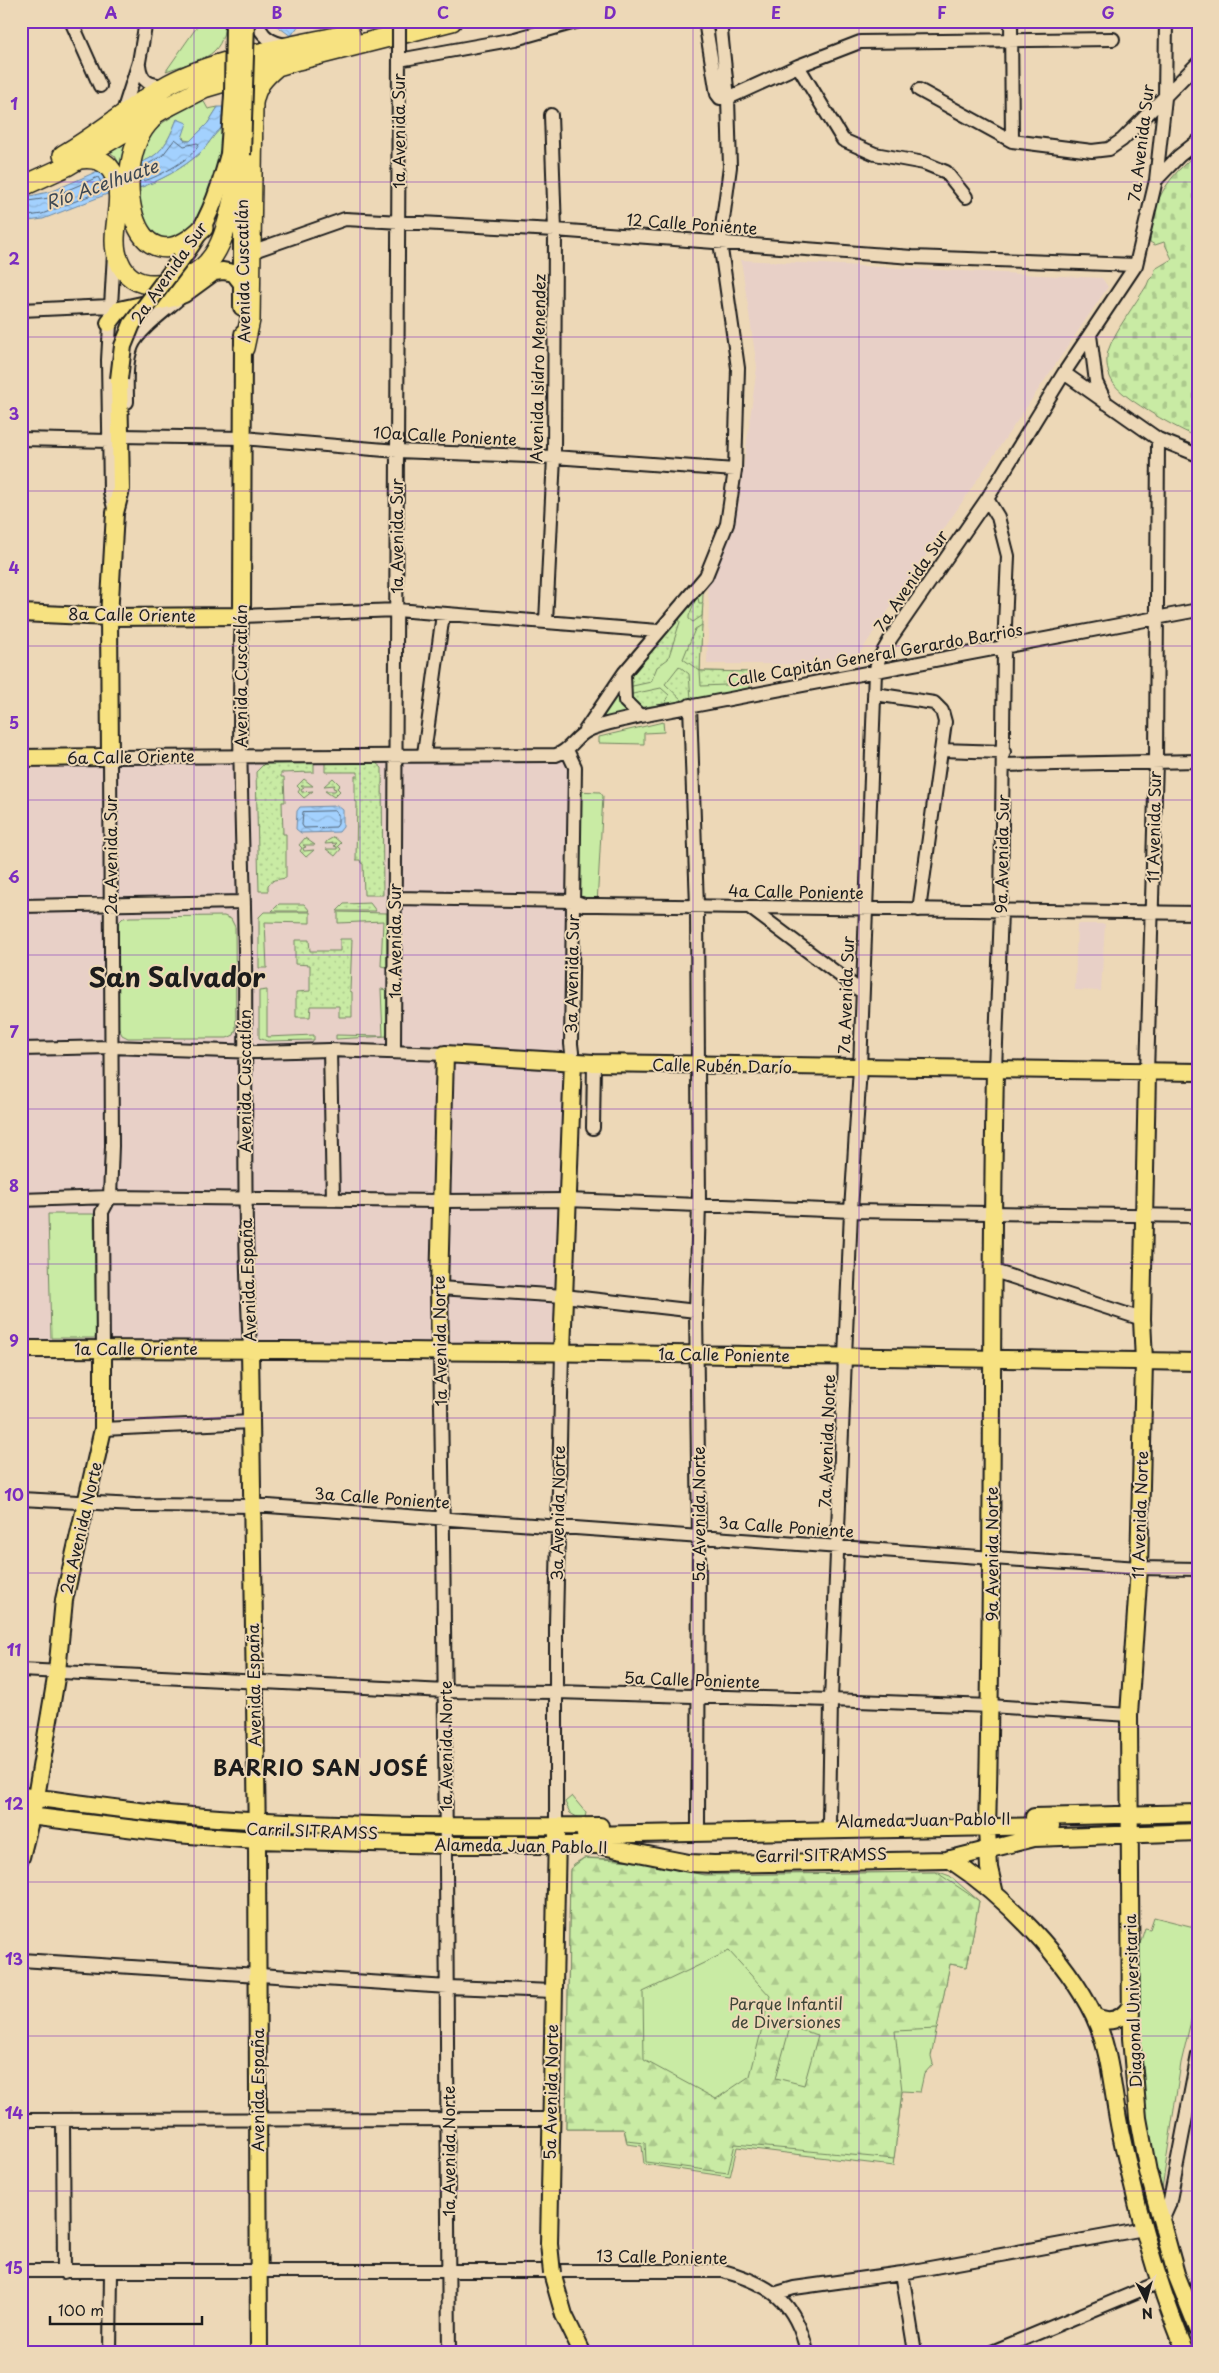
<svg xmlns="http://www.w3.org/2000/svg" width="1219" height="2373" viewBox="0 0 1219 2373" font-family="'Playpen Sans',sans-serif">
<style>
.built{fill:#e8d0c7}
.green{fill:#c9eba4;stroke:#728460}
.forest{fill:url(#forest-firs);stroke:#728460;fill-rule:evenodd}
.cemetery{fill:url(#cemetery-stones);stroke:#728460}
.garden{fill:url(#garden-dots);stroke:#728460}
.water{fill:url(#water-waves);stroke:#6d89a4}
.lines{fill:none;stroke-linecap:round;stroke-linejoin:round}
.shore{stroke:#526476;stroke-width:1}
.minor-casing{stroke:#1c1c1c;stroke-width:16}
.major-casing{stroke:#1c1c1c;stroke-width:20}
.highway-casing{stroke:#1c1c1c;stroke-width:22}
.minor{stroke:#edd8b7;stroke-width:12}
.major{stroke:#f7e281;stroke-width:16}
.highway{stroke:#f7e281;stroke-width:19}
.minor-bridge-casing{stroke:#1c1c1c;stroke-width:16;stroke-linecap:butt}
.major-bridge-casing{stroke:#1c1c1c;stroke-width:20;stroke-linecap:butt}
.minor-bridge{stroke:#edd8b7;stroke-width:12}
.major-bridge{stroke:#f7e281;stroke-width:16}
.grid{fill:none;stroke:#7b2cbf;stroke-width:1;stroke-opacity:0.55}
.labels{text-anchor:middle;stroke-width:4;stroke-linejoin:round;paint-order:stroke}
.street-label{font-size:16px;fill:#1c1c1c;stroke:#edd8b7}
.park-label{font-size:16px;fill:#3f4537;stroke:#edd8b7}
.water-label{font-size:18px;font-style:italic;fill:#3e4954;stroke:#edd8b7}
.district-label{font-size:21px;font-weight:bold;letter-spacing:1px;fill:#1c1c1c;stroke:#edd8b7}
.town-label{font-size:26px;font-weight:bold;fill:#1c1c1c;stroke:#edd8b7}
.neatline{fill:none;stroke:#7b2cbf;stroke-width:2}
.grid-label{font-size:16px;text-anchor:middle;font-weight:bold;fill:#7b2cbf}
</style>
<defs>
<pattern id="forest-firs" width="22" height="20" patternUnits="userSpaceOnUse" patternTransform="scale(1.25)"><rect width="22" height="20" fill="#c9eba4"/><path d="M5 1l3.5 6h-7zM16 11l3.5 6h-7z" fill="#acc98d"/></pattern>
<pattern id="cemetery-stones" width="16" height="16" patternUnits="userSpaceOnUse" patternTransform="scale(1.25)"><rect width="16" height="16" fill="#c9eba4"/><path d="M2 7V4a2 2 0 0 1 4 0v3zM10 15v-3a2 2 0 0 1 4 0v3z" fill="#acc98d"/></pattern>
<pattern id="garden-dots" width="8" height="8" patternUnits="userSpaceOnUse" patternTransform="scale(1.25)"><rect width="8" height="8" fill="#c9eba4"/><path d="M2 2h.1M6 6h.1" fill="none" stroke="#acc98d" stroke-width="1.8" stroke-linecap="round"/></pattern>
<pattern id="water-waves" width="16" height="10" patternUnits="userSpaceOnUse" patternTransform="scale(1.25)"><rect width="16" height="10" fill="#a3d1fe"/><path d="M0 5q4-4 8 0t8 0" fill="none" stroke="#8cb3d9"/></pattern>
</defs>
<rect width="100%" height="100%" fill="#edd8b7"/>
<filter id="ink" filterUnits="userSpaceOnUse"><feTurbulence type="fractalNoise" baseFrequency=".02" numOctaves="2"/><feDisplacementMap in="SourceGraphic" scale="10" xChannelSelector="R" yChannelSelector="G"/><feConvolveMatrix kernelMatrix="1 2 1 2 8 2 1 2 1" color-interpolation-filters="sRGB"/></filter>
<g filter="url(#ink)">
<path class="built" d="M741,260L1102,278L1108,287L859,654L812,664H707L709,603L707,587L715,575L738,506L757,367Z
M573,758L562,1351L21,1350V761Z
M1077,924H1105L1101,991L1075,990Z"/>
<path class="green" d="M201,21H225C224,60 197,60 166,71Z
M203,100L208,109L218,107L208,123L190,141L184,140L177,119C168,142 161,157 136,164L150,131L178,113Z
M226,125C224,150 208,223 184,235C178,238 168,238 161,239L145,228L136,189C160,181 182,169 201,152C210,143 215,131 226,125Z
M139,126L124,172L115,156L107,150Z
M700,590L703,593L700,671L754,672L749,690L642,709L629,698L631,674Z
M618,691L629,713L604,720L600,718Z
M663,722L664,732L644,733V744L599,743V737Z
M575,791L600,792L603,796L597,905L573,901Z
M264,912H310V923L265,922L267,968H259V917Z
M338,912L387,913V967L381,966L383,921L338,923Z
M224,916L231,919L235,927L236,1029L234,1035L227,1038H128L122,1035L118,1026V923L123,918L130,917Z
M381,989L387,990L388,1036L336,1039V1035L383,1036Z
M267,990V1037L314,1035V1040L267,1041L259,1038V991Z
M48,1214H94L96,1338H51Z
M572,1796L586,1813L584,1821L570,1813L565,1802Z
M584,1858L623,1859L704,1875L939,1872L950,1876L979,1901L967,1967L950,1964L931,2056L933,2064L924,2074L920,2092L902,2091L893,2166L737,2147L730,2177L644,2164L642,2146L627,2144L624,2129H566L570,1871L574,1864Z
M1154,1917L1198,1928V1991L1181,2063L1160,2202L1151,2167L1136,1990L1137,1953L1145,1928L1150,1929Z"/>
<path class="forest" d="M584,1858L634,1861L704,1875L936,1872L979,1901L967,1967L950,1964L937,2029L895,2031L902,2091L894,2159L735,2144L728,2173L646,2162L645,2143L627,2141L624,2129H566L570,1869ZM729,1951L770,1996L750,2076L716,2099L644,2060L643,1992ZM790,2027L818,2035L804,2085L776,2078Z"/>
<path class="cemetery" d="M1198,153V437C1179,430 1125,400 1114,384C1108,376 1105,362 1108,351C1114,332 1136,303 1147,285L1149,280L1154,275L1155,269L1172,259L1164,242L1155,245L1150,242C1148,205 1170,174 1198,153Z"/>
<path class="garden" d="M696,598H698L699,603H703L702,616L693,622L689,619V616Z
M679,617L680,622L668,659L657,667L651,682L628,687L631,674Z
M702,625L700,671L754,672L750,684L701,686L700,671L683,659L695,629Z
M679,666L689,674L691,699L683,701L665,684Z
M661,688L669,695L665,704L637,708L628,695Z
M314,763V772L281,773V777H284L285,802H282L283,834H286V878L274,880L268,885V891H259L256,772L264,764Z
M325,763H376L382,768L383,895H364L363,864L361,863L360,860H356L357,802L355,801V776H358V772H325Z
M333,778L340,785L337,788L340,791L334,797L325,791H335L336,789L333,788L335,785L324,786Z
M304,779L313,786H301L304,788L301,790L302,792L313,791L304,798L298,792L300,789L297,786Z
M334,837L341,843L338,846L341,849L335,856L326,849H337V847L334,846L337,843L325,844L327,841Z
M305,838L315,845H303L306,847L303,848L304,851L314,850L306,857L300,851L302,848L299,845Z
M370,903L376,911H337L344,904Z
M279,904H304L310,911H272Z
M340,939H352L350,991L352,992V1017H339V1006H311L310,1017H296V992L310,991V965L295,964V940H309L310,951H340Z"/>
<path class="water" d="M270,21H302L291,36Z
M218,107H226V125C215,131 210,143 201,152C182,169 160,181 136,189V164C161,157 168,142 177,119L187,123L182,138L185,141H190L208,123Z
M100,170L106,180L110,193L43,219L21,222V198L53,191Z
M338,806L343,810V827L339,832L301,833L296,829L297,811L300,807Z"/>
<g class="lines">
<path class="shore" d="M141,177L144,181C158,177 194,158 199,144L197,143L184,146L175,139L162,156L141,168
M21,202L49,198L98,177L104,188L102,191L42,214L21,217
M334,811L338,814V824L336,827L304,828L302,825L303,812Z"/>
<g class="minor-casing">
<path id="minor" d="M71,21L100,86
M257,21C261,36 271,43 287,45
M705,21L717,94L720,98H728L798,66L860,42L1113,39
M1011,21L1012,141
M21,23L23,21
M399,60L515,39L579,21
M139,65C141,82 150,86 166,85
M798,66L843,140L875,154L924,163L946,172L966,197
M919,90L1012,141L1092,151L1109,149L1122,140L1198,63
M122,115L139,62L146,21
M1156,180L1179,156L1198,141
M251,252L345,219L555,230L912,257L1136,265
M114,253L108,360L110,492L115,512
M21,310L110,306
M1090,335L1096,382L1106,403
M1064,373L1158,439L1198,455
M127,402C127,384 125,363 132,346C139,329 168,309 182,296
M120,436L243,438L397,451L554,457L735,470
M21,439L109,441
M987,499L998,517L1008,556L1004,648L1001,911L995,1070
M546,622L554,457L555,230L551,115
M875,694L934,703L942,711L945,722L919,910
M690,705L697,906L698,1065L699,1203L696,1311L699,1537L698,1824
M640,716L625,701L624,673L706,576L727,524L735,470L738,368L720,242L730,167L728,98L720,21
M584,732L624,673
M567,750L575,767L571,1044L573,1061
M941,750L1004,752
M424,754L443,614
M1004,765L1198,761
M395,898L573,901L584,905H597L1198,913
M21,906L244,902
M749,907L862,992
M21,1049L111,1047L257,1052L330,1050L445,1054
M330,1050L333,1199
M394,1051L399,53
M1147,1073L1156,761L1158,439
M593,1128L594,1063
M21,1200L110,1197L441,1201L567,1200L851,1211L1198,1216
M991,1270L1142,1319
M439,1288L564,1296L696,1311
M250,1348C243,1216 246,1084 245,952C243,840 237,728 242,616L397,610L658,631
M103,1349L102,1212L110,1197L112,1146L110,757L556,755C570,751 575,737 587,731C602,723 623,721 640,716L1198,610
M440,1353C447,1686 446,2019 449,2352
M103,1429L251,1422
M21,1499L135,1505L268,1506L993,1558L1139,1568L1198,1569
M21,1670L446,1691L556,1692L831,1700L990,1706L1129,1715
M829,1822L831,1700L851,1211L860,1068L875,672L879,659L891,638L987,499L1064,373L1136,265L1156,180L1165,98L1166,21
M556,1827V1625L562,1351
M21,1960L448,1987L553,1991
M21,2120L550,2119
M63,2121L64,2272
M1161,2223L1169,2205L1198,2055
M21,2271H723C771,2284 796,2302 807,2352
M902,2273L915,2352
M777,2293L794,2288L902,2273L1144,2229
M110,2352L111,2272
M992,2352L1160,2282"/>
</g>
<g class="major-casing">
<path id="major" d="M242,182V307
M181,259C207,226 218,195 229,154
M109,323L119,310L174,298L184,294L214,272L223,271L234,273L241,282
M21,613L109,617L242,616L243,334
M21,758L110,757L109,617L115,513L121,489L119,379
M1147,1073L1142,1319L1144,1361L1139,1568L1129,1715L1131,2038L1138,2118L1148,2172L1176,2274L1198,2329
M250,1348L257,1840L259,2352
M21,1349C413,1349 806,1356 1198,1362
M562,1351L573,1061
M440,1353L439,1288L445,1054L594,1063L1198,1072
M21,1796C74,1802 127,1811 179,1815C319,1827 460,1827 600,1826
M21,1815L176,1834L257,1840L446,1845H597L689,1863L714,1864L947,1860L1034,1838L1198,1832
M1034,1817L1198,1813
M585,1835L1051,1826
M21,1857L36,1797L57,1672L64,1600L103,1429V1349
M949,1859C1004,1895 1065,1957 1094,2016C1112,2054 1112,2094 1121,2134C1137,2208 1156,2282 1186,2352
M995,1894L989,1868L987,1829C994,1576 990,1323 995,1070
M1094,2016C1108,2024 1121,2021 1130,2007
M549,2244L557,1834
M552,2273L564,2315L582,2352"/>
</g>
<g class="highway-casing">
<path id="highway" d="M151,120C108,162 130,298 203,228
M63,155C100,134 132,105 169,84C217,58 295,46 350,34
M79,159C94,157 107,160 114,175C127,202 107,235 119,261C125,276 138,285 155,284C229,282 226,217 242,162
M21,187L67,166L163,109L204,88L298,60L452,21
M244,348L250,320L253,103C256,86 263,78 276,67"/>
</g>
<use href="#minor" class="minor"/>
<use href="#major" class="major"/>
<use href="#highway" class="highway"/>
<g class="minor-bridge-casing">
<path id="minor-bridge" d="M399,21V53"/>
</g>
<g class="major-bridge-casing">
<path id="major-bridge" d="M229,154L233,95L234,21
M242,155L246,21
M119,379L123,346L132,324L181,259
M549,2244L552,2273"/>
</g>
<use href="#minor-bridge" class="minor-bridge"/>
<use href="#major-bridge" class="major-bridge"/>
</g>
</g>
<path class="grid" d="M194,21V2352M360,21V2352M526,21V2352M693,21V2352M859,21V2352M1025,21V2352M21,182H1198M21,337H1198M21,491H1198M21,646H1198M21,800H1198M21,955H1198M21,1109H1198M21,1264H1198M21,1418H1198M21,1573H1198M21,1727H1198M21,1882H1198M21,2036H1198M21,2191H1198"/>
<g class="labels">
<g class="street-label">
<text transform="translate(399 131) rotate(-90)" y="6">1a Avenida Sur</text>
<text transform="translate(1141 143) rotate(-83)" y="6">7a Avenida Sur</text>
<text transform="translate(692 224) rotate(4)" y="6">12 Calle Poniente</text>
<text transform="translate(243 271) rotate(-91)" y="6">Avenida Cuscatlán</text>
<text transform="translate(169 273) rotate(-55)" y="6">2a Avenida Sur</text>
<text transform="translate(538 368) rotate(-89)" y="6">Avenida Isidro Menendez</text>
<text transform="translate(445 436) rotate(3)" y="6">10a Calle Poniente</text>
<text transform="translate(397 536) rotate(-90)" y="6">1a Avenida Sur</text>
<text transform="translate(911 581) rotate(-56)" y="6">7a Avenida Sur</text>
<text transform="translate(132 615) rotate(1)" y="6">8a Calle Oriente</text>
<text transform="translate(875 655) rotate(-10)" y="6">Calle Capitán General Gerardo Barrios</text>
<text transform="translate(241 676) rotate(-90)" y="6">Avenida Cuscatlán</text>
<text transform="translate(131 757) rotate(-1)" y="6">6a Calle Oriente</text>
<text transform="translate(1154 827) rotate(-89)" y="6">11 Avenida Sur</text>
<text transform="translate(1002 854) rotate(-89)" y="6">9a Avenida Sur</text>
<text transform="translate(111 855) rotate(-90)" y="6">2a Avenida Sur</text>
<text transform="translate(796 892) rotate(1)" y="6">4a Calle Poniente</text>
<text transform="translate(395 941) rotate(-90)" y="6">1a Avenida Sur</text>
<text transform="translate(572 974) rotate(-89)" y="6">3a Avenida Sur</text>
<text transform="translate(846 995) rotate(-88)" y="6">7a Avenida Sur</text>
<text transform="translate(722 1066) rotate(1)" y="6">Calle Rubén Darío</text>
<text transform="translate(245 1081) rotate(-90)" y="6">Avenida Cuscatlán</text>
<text transform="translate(248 1280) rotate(-92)" y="6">Avenida España</text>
<text transform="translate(440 1341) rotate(-91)" y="6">1a Avenida Norte</text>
<text x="136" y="1355">1a Calle Oriente</text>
<text transform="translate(724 1355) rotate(1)" y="6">1a Calle Poniente</text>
<text transform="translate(827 1441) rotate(-88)" y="6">7a Avenida Norte</text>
<text transform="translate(382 1498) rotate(4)" y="6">3a Calle Poniente</text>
<text transform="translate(558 1513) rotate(-89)" y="6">3a Avenida Norte</text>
<text transform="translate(699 1514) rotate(-90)" y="6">5a Avenida Norte</text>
<text transform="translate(1140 1515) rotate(-88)" y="6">11 Avenida Norte</text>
<text transform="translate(786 1527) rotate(4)" y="6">3a Calle Poniente</text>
<text transform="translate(81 1528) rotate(-77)" y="6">2a Avenida Norte</text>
<text transform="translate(992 1554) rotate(-90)" y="6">9a Avenida Norte</text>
<text transform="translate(692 1680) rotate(2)" y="6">5a Calle Poniente</text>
<text transform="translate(254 1685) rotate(-91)" y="6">Avenida España</text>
<text transform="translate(446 1746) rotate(-90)" y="6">1a Avenida Norte</text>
<text transform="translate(924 1820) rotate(-1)" y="6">Alameda Juan Pablo II</text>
<text transform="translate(312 1831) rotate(2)" y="6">Carril SITRAMSS</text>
<text transform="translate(521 1846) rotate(1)" y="6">Alameda Juan Pablo II</text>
<text transform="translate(821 1855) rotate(-1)" y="6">Carril SITRAMSS</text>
<text transform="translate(1133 2001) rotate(-92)" y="6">Diagonal Universitaria</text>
<text transform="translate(258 2090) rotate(-90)" y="6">Avenida España</text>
<text transform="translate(551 2092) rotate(-89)" y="6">5a Avenida Norte</text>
<text transform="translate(449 2151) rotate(-90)" y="6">1a Avenida Norte</text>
<text transform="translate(662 2257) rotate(1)" y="6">13 Calle Poniente</text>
</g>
<g class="park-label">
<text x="786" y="2010">Parque Infantil<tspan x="786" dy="18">de Diversiones</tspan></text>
</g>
<g class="water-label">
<text transform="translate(102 185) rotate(-19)" y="6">Río Acelhuate</text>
</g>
<g class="district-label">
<text x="321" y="1776">BARRIO SAN JOSÉ</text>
</g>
<g class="town-label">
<text x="177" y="987">San Salvador</text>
</g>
</g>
<rect width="1219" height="2373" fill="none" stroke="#edd8b7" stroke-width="55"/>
<g transform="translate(1146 2300) rotate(174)" stroke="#edd8b7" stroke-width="4" paint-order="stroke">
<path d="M0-4L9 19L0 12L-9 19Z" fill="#1c1c1c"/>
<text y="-8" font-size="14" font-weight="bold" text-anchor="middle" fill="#1c1c1c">N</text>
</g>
<path d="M50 2316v8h152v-8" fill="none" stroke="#1c1c1c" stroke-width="2.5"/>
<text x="58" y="2316" font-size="15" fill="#1c1c1c" stroke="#edd8b7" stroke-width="4" paint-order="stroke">100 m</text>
<rect x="28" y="28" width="1164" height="2318" class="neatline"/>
<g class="grid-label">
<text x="111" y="19">A</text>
<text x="277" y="19">B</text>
<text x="443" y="19">C</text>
<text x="610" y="19">D</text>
<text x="776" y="19">E</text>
<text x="942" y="19">F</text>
<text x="1108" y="19">G</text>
<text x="14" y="110">1</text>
<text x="14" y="265">2</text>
<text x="14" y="420">3</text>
<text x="14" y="574">4</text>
<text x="14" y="729">5</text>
<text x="14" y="883">6</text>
<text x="14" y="1038">7</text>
<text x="14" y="1192">8</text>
<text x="14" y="1347">9</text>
<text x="14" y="1501">10</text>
<text x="14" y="1656">11</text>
<text x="14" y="1810">12</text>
<text x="14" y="1965">13</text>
<text x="14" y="2119">14</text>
<text x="14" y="2274">15</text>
</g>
</svg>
